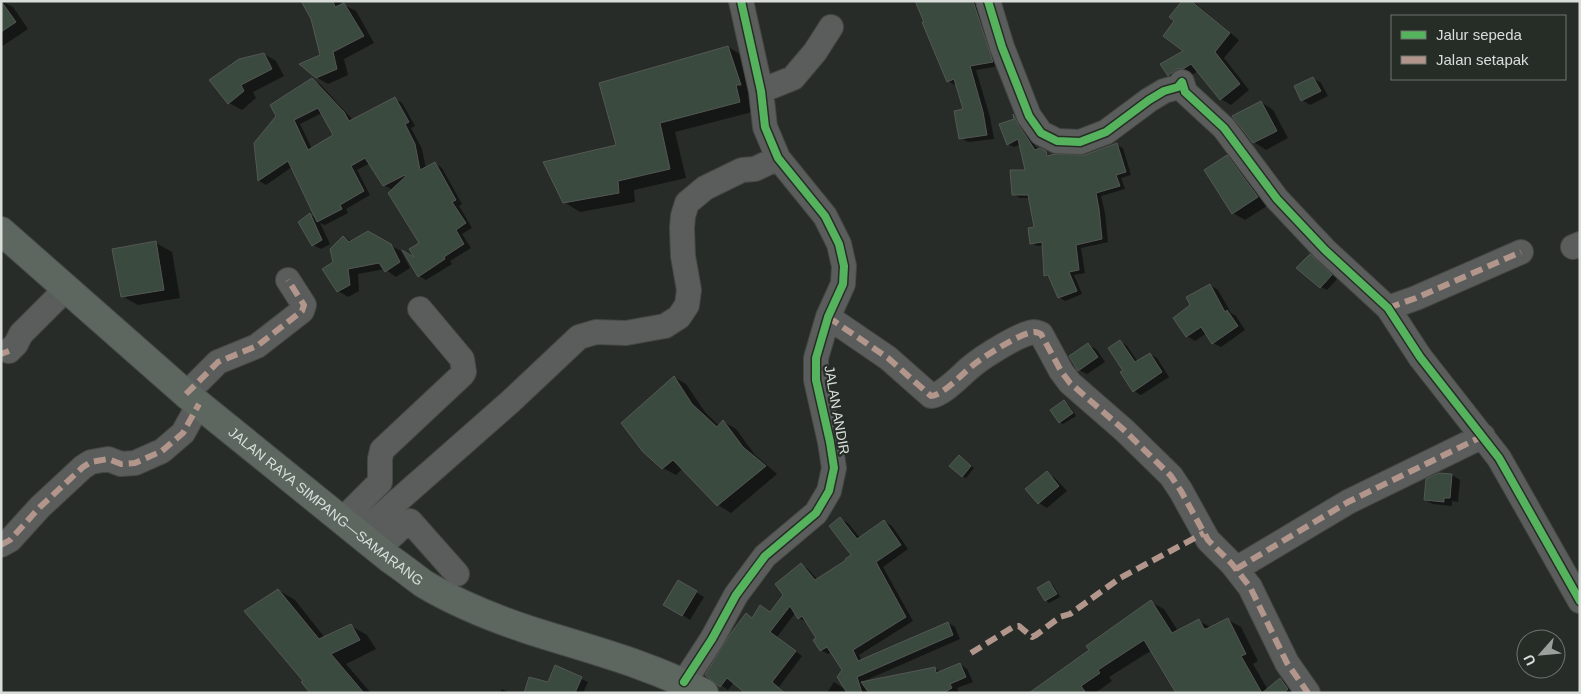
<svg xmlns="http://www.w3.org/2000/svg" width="1581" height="694" viewBox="0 0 1581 694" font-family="Arial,sans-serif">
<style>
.shadow{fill:#0007;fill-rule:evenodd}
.building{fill:#3b4a3f;stroke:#545755;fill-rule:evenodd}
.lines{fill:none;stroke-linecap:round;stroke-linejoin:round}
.minor-casing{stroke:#454845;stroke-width:26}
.major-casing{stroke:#454845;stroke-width:30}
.minor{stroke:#5a5d5b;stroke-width:24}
.major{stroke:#5d675f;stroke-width:28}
.quiet{stroke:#b2968c;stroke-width:6;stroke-dasharray:12 6;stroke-linecap:butt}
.cycleway-casing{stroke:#262d27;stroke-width:11}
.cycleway{stroke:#56b35d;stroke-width:8}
.labels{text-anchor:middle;stroke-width:4.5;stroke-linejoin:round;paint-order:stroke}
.street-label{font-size:14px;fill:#dadeda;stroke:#262d27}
</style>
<rect width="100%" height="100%" fill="#272c28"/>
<path class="shadow" d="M1,1L13,7L28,29L1,47Z
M310,1H340L342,5H344L356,11L374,43L344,59L348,75L328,84L316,77L322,56Z
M921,1H976L982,13L999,66L976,70L990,117L994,139L968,142L961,138L965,110L957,84L955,85L948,81L926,22Z
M1183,1H1191L1196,4L1239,40L1224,58L1249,90L1231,105L1221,99L1198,70L1194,74H1187L1178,80L1168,75L1185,51L1175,20Z
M728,47L745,57L756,111L675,132L686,178L634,190L635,202L580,212L564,202L618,146Z
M264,54L276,61L284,76L253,92L256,98L242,110L229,103L210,80Z
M1313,78L1321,83L1328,96L1310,105L1302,100Z
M312,80L320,84L353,120L395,99L402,103L415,126L411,128L422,149L426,169L435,163L442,168L462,204L459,206L472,228L462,234L471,248L450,261L452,264L426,280L419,276L417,260L421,243L393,190L384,185L370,163L357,170L370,195L346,209L348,213L325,225L320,223L330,244L321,249L313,245L310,215L316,218L292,167L266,185L259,181L255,144ZM322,113L335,136L312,149L300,124Z
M1261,102L1273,110L1288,138L1266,150L1254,142Z
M1015,117L1019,119L1024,129L1038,150L1052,156H1085L1116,145L1123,148L1131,175L1121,178L1125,189L1101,196L1105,213L1108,242L1081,248L1085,273L1074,275L1082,294L1065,301L1059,297L1051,278L1045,275L1044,245L1037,246L1031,243L1035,229L1030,198H1020L1013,194L1026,171L1021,144L1014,147L1008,144L1000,125L1016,119Z
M1227,156L1239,163L1270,204L1245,220L1233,213Z
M368,233L401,251L410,268L396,277L385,269L358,274L359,291L348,297L338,291L334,263L344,237L352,242Z
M156,243L172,252L180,298L138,305L122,296Z
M1310,255L1316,259L1337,279L1327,290L1321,287Z
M1210,285L1218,290L1231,313L1236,316L1245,330L1221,347L1213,343L1207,333L1195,341L1187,336L1192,306Z
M1120,341L1127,346L1138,362L1150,354L1157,358L1169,377L1141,395L1134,391L1125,371Z
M1088,345L1096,349L1105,362L1087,374L1079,370Z
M674,377L686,384L705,412L719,426L724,422L736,429L755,455L777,474L731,513L718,505L683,468L676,475L663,468Z
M1064,402L1068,404L1076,416L1063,424L1059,422Z
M959,456L974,468L966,478L962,476Z
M1047,473L1055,478L1067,491L1047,508L1039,503Z
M1452,475L1460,480L1458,502L1452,501V506L1433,504L1425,500Z
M840,519L848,523L860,538L884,521L892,526L908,549L883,567L913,621L859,655L862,661L948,623L955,627L960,639L862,682L935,669L941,672L960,664L967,669L973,682L957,688L959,693H827L834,682L846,690L843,670L832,652L828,654L821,650L818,639L807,622L799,618L796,612L777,637L802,656L779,687L786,693H747L734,682L728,690L707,675L753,619L771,613L785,595L801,565L808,569L818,580L848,561L853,555Z
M678,582L704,597L690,620L665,604Z
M1049,583L1053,585L1060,597L1049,603L1046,600Z
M278,590L295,600L325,638L351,626L367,635L376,649L346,664L371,693H311L305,681Z
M1151,602L1164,609L1178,631L1199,621L1212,628L1228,620L1241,627L1258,661L1253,664L1268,690L1281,679L1289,684L1295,693H1178L1152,650L1109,677L1112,681L1095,693H1031L1091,651Z
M556,667L588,682L583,693H526L548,684Z
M502,689L509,693H500Z"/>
<path class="building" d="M1,1L16,22L1,32Z
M301,1H333L335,7L344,3L364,36L333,52L337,69L316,78L299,64L320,55L311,19Z
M915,1H973L993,62L970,66L983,112L987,135L959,139L954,111L963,109L954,79L947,82L929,39L922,22H924Z
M1182,1H1191L1230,33L1215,52L1240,84L1220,100L1191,64L1183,69H1177L1168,76L1160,64L1183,51L1163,36L1174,21L1169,17Z
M728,46L741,85H736L740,102L660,123L670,169L618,181L619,193L563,203L543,162L616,145L599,83Z
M264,53L272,69L241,85L244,91L228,104L209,80L239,59Z
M1313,77L1321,91L1301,101L1294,86Z
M312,78L344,112L349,121L395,97L409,122L405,124L415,144L420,170L435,162L456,200L452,202L466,223L456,230L464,244L444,257L445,259L418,277L402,250L414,257L409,249L419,243L388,193L406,176L405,175L383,186L365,158L351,166L364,191L340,205L342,209L317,222L288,161L258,181L254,143L276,116L270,105ZM318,108L333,135L308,150L294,120Z
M1261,101L1277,131L1253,143L1232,116Z
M1013,114L1018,124L1035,150L1040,148L1046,151L1047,156L1054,154L1085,155L1117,143L1126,172L1116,175L1120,186L1096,193L1099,209L1102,239L1076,245L1079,270L1069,272L1077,291L1058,298L1048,275L1044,276L1042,242L1030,244L1028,228L1034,227L1028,195H1012L1010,170H1025L1018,139L1007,145L999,124L1014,119Z
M1227,155L1258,197L1232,214L1204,170Z
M310,213L322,240L312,246L298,222Z
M368,231L391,244L400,262L385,272L379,263L348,269L350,285L337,292L322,269L333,262L330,249L343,236L349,242Z
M156,241L164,290L121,297L112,249Z
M1310,254L1332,275L1320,288L1296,268Z
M1210,284L1225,312L1227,310L1238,326L1212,344L1201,327L1186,337L1173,318L1190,305L1186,297Z
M1120,340L1135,362L1150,353L1162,372L1133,392L1120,372L1123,371L1108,348Z
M1088,343L1098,357L1078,371L1069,356Z
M674,376L692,404L717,427L723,420L743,447L766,466L717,506L673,460L662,469L643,452L621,423Z
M1064,400L1073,413L1059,423L1050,410Z
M959,455L971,466L962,477L949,466Z
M1047,471L1059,486L1038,504L1025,489Z
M1439,473L1452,474L1450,498H1444V502L1424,500L1426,479Z
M840,517L857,539L884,520L901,545L876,562L906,617L853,650L858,661L948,622L953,635L857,677L862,693H847L837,677L842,670L827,647L820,651L813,640L816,638L802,616L798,619L790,606L770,632L796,651L772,682L785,693H745L727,678L720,687L705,675L731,633L746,613L752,618L760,605L770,612L783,595L775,584L801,563L815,580L846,560L845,559L851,555L829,526Z
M678,580L697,591L682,616L663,605Z
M1049,581L1057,594L1045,601L1037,588Z
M278,589L319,639L351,624L360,640L331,654L364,693H310L301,682L303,681L244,611Z
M1151,600L1172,633L1199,619L1204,629H1206L1228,618L1246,654L1241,656L1262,693H1176L1144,640L1098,670L1100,673L1081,686L1086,693H1029L1089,650L1086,646Z
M960,663L966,677L950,684L952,688L943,693H869L861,682L935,667L936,673Z
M555,665L582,677L575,693H524L529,677L548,682Z
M1280,678L1288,689L1284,693H1262Z"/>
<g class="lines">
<g class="minor-casing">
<path id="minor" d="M988,1L1002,47L1029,116L1041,133L1057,141L1080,142L1106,132L1149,100L1164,91L1178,87L1182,82L1185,92L1224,128L1277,199L1325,250L1388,308L1420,357L1499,458L1580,601
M761,91L793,78L815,52L831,27
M1573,247L1580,244
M1388,308L1416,298L1521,252
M828,317L888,358L931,396C943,395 962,374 972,366C983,357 1020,333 1034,332C1037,332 1038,333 1041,334L1061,371L1070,383L1124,430L1171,476L1181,491L1208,540L1232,564L1250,587L1287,663L1308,693
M9,351L16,344L21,334L66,289
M186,394L218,362L257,346L302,311L304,305L288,280
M342,520L380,482V459L382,450L462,375L464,372L462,359L420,309
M360,534L510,402L579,337L596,332L626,333L665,326L679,317L687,305L689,290L683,256L682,228L683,216L687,203L705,188L742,170L755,169L778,158
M1,545L10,540L40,507L83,467L91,462L108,459L121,464L135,463L162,451L183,433L199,404
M378,549L406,523L410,521L457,574
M1236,569L1348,502L1483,436
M684,682L712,639L736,595L765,556L816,513L829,491L834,468L830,442L816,380V358L828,317L843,284L844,266L839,244L825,216L778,158L765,127L761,91L741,1"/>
</g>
<g class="major-casing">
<g id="major">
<path id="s1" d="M1,231L186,394L390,559C402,567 413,576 424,584C456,603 493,618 529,630C588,649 649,664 704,693"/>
</g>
</g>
<use href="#minor" class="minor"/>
<use href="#major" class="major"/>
<path class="quiet" d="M1388,308L1416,298L1521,252
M828,317L888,358L931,396C943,395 962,374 972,366C983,357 1020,333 1034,332C1037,332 1038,333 1041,334L1061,371L1070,383L1124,430L1171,476L1181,491L1208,540L1232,564L1250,587L1287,663L1308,693
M1,354L9,351
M186,394L218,362L257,346L302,311L304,305L288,280
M1,545L10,540L40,507L83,467L91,462L108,459L121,464L135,463L162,451L183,433L199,404
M1236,569L1348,502L1483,436
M971,653L1013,627L1019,626L1032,637L1036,635L1060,617L1070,614L1120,578L1204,533"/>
<g class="cycleway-casing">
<path id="cycleway" d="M988,1L1002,47L1029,116L1041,133L1057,141L1080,142L1106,132L1149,100L1164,91L1178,87L1182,82L1185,92L1224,128L1277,199L1325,250L1388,308L1420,357L1499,458L1580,601
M684,682L712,639L736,595L765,556L816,513L829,491L834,468L830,442L816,380V358L828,317L843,284L844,266L839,244L825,216L778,158L765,127L761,91L741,1"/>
</g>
<use href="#cycleway" class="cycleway"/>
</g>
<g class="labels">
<g class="street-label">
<text transform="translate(837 410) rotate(80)" y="5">JALAN ANDIR</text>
<text dy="5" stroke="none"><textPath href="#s1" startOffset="426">JALAN RAYA SIMPANG—SAMARANG</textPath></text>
</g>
</g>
<rect width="1581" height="694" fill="none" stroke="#dadeda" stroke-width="5"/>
<rect x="1391" y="15" width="175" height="65" fill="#262d27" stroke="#6e746f"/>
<rect x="1401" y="31" width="25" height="8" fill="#56b35d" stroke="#6e746f"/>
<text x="1436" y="40" font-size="15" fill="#dadeda">Jalur sepeda</text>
<rect x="1401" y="56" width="25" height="8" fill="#b2968c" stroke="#6e746f"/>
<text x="1436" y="65" font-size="15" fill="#dadeda">Jalan setapak</text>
<g transform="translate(1541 654) rotate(243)"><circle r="24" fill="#262d27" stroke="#6e746f"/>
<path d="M0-4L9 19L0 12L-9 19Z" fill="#9ba09c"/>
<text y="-8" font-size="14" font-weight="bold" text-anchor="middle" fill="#dadeda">U</text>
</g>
</svg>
